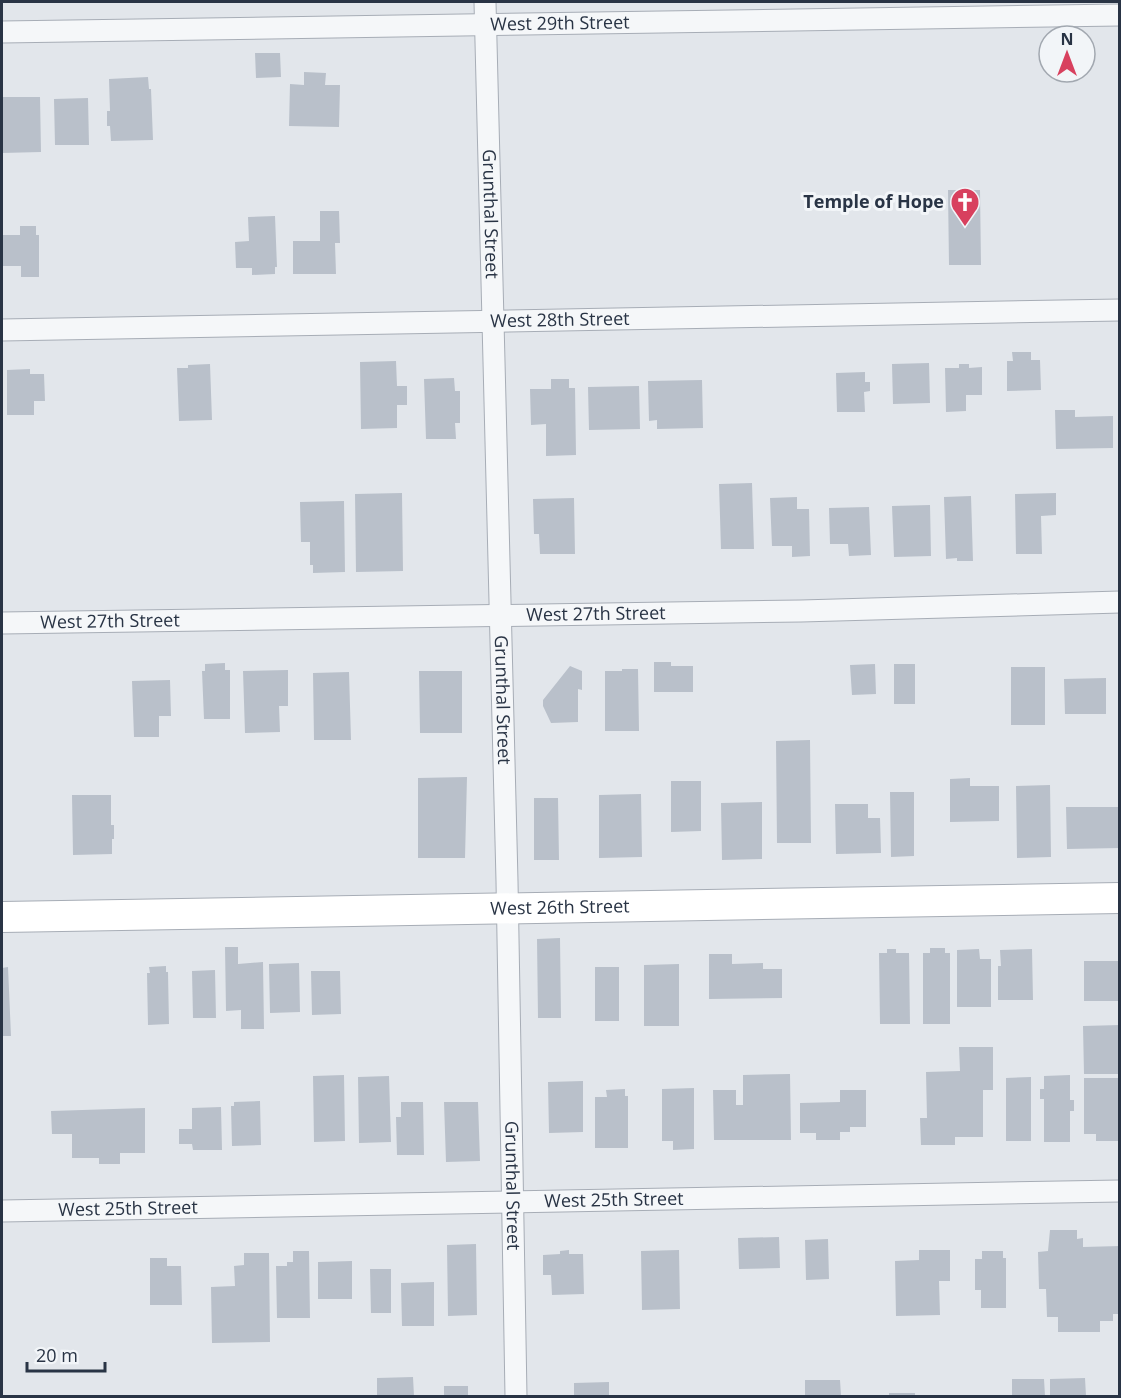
<svg xmlns="http://www.w3.org/2000/svg" width="1121" height="1398" viewBox="0 0 1121 1398" font-family="'Open Sans',sans-serif">
<style>
.building{fill:#b9c0ca}
.lines{fill:none;stroke-linecap:round;stroke-linejoin:round}
.street-casing{stroke:#a7adb6;stroke-width:23}
.secondary-casing{stroke:#a7adb6;stroke-width:32}
.street{stroke:#f5f7f9;stroke-width:21}
.secondary{stroke:#fff;stroke-width:30}
.labels{text-anchor:middle;stroke-width:6;stroke-linejoin:round;paint-order:stroke}
.street-label{font-size:18px;fill:#293445;stroke:#f2f5f8}
.poi-label{font-size:18px;font-weight:bold;fill:#293445;stroke:#f2f5f8;text-anchor:end}
</style>
<rect width="100%" height="100%" fill="#e2e6eb"/>
<path class="building" d="M255,53H280L281,77L256,78Z
M304,72L326,73L325,85H340L339,127L289,126L290,84L304,85Z
M148,77L149,89H151L153,140L111,141L110,126H107V111H110L109,79Z
M2,97H40L41,152L2,153Z
M88,98L89,145H55L54,99Z
M948,190H980L981,265H949Z
M320,211H339L340,243H335L336,274H293V241H320Z
M275,216L277,267H275V274L252,275V268H236L235,242L249,241L248,217Z
M20,226H36V235H39V277H21V266H2V235H20Z
M1012,352H1031V360H1040L1041,390L1007,391V361H1013Z
M396,361L397,386H407V405H397V428L361,429L360,362Z
M929,363L930,403L893,404L892,364Z
M210,364L212,420L179,421L177,368H188V365Z
M959,364H969V368L982,367V395H966V411L946,412L945,368H959Z
M30,369V374H44L45,401H34V415H7V370Z
M865,372V382H870V391L864,392L865,412H837L836,373Z
M454,378L455,391H460V423H455L456,439H426L424,379Z
M551,379H569V388H575L576,455L546,456V424L531,425L530,389H551Z
M702,380L703,428L657,429V420L649,421L648,381Z
M639,386L640,429L589,430L588,387Z
M1055,410H1075V417L1113,416V448L1056,449Z
M752,483L754,549H721L719,484Z
M402,493L403,571L356,572L355,494Z
M1056,493V515L1041,516L1042,554H1016L1015,494Z
M971,496L973,561H957V558L946,559L944,497Z
M797,497V509H809L810,556L792,557V546H772L770,498Z
M574,498L575,554H540L539,534H534L533,499Z
M344,501L345,572L313,573V565H310V542H301L300,502Z
M930,505L931,556L894,557L892,506Z
M869,507L871,555L849,556L848,544H830L829,508Z
M654,662H671V666H693V692H654Z
M225,663V670H230V719H204L202,671H205V664Z
M875,664L876,694L852,695L850,665Z
M894,664H915V704H894Z
M570,666L582,671V690L578,689V722L551,723L543,706V700Z
M1011,667H1045V725H1011Z
M622,669H638L639,731H605V671H622Z
M288,670V706H279L280,732L245,733L243,671Z
M419,671H462V733H420Z
M349,672L351,740H314L313,673Z
M1106,678V714H1065L1064,679Z
M170,680L171,716H159V737H134L132,681Z
M810,740L811,843H777L776,741Z
M467,777L465,858H418V778Z
M970,778V786H999V821L950,822V779Z
M671,781H701V831L671,832Z
M1050,785L1051,857L1017,858L1016,786Z
M890,792H914V856L891,857Z
M641,794L642,857L599,858V795Z
M72,795H111V825H114V839H112V854L73,855Z
M534,798H558L559,860H534Z
M762,802V859L722,860L721,803Z
M835,804H868V818H880L881,853L836,854Z
M1066,807H1119L1120,848L1067,849Z
M560,938L561,1018H538L537,939Z
M225,947H238V964L263,962L264,1029H241V1010L226,1011Z
M930,948H945V953H950V1024H923V953H930Z
M887,949H896V953H909L910,1024H880L879,953H887Z
M979,949L980,959H991V1007H957V950Z
M1032,949L1033,1000H998V966H1001L1000,950Z
M709,954H732V964L763,963V969H782V998L709,999Z
M1084,961H1118V1001H1084Z
M299,963L300,1012L270,1013L269,964Z
M679,964V1026H644V965Z
M166,966V972H168L169,1024L148,1025L147,973H150L149,967Z
M8,967L11,1036H2V968Z
M595,967H619V1021H595Z
M215,970L216,1018H193L192,971Z
M311,971H340L341,1014L312,1015Z
M1120,1025V1074H1084L1083,1026Z
M959,1047H993V1090H983V1137H955V1145H921L920,1118H927L926,1072L960,1071Z
M790,1074L791,1140H714L713,1090H736V1105H743V1075Z
M344,1075L345,1141L314,1142L313,1076Z
M1070,1075V1100H1074V1111H1070V1142H1044V1099H1040V1089H1044V1076Z
M389,1076L391,1142L359,1143L358,1077Z
M1031,1077V1141H1006V1078Z
M1084,1078H1120V1141H1096V1134H1084Z
M583,1081V1132L549,1133L548,1082Z
M694,1088V1149L673,1150V1141H662V1089Z
M625,1089V1096H628V1148H595V1097H607L606,1090Z
M840,1090H866V1127H850V1132H840V1140H816V1133H800V1103L840,1102Z
M260,1101L261,1145L232,1146L231,1106H234V1102Z
M401,1102H423L424,1155H397L396,1117H401Z
M444,1102H478L480,1161L446,1162Z
M221,1107L222,1150H193L192,1144H179V1129H192V1108Z
M145,1108V1153H120V1164H99V1158H72V1134H52L51,1111Z
M1050,1230H1077V1239L1083,1238V1247L1120,1246V1314H1113V1321H1100V1332H1058V1317H1047L1046,1289H1039L1038,1252L1048,1251Z
M779,1237L780,1268L739,1269L738,1238Z
M828,1239L829,1279L806,1280L805,1240Z
M476,1244L477,1315L448,1316L447,1245Z
M569,1250V1254H583L584,1294L552,1295L551,1275H543V1255L560,1254V1251Z
M679,1250L680,1309L642,1310L641,1251Z
M919,1250H950V1281H939L940,1315L896,1316L895,1261L919,1260Z
M293,1251H309L310,1318H277L276,1266H287V1262H293Z
M982,1251H1003V1258H1006V1308H981V1290H975V1259H982Z
M244,1253H269L270,1342L212,1343L211,1287L235,1286L234,1266L244,1265Z
M150,1258H167V1266H181L182,1305H150Z
M352,1261V1299H318V1262Z
M370,1269H391V1313H371Z
M434,1282V1326H402L401,1283Z
M413,1377L414,1396H377V1378Z
M1085,1378L1086,1396H1050V1379Z
M1012,1379H1044L1045,1396H1012Z
M805,1380H840L841,1396H805Z
M609,1382V1396H574V1383Z
M444,1386H468V1396H444Z
M889,1393H915V1396H889Z"/>
<g class="lines">
<g class="street-casing">
<g id="street">
<path id="s1" d="M485,2L507,881L516,1396"/>
<path id="s2" d="M2,32L1120,15"/>
<path id="s3" d="M2,330L1120,310"/>
<path id="s4" d="M2,623L801,611L1120,602"/>
<path id="s5" d="M2,1211L1120,1191"/>
</g>
</g>
<g class="secondary-casing">
<g id="secondary">
<path id="s6" d="M2,917L1120,898"/>
</g>
</g>
<use href="#street" class="street"/>
<use href="#secondary" class="secondary"/>
</g>
<defs>
<g id="church-pin" transform="scale(1.5)"><path d="M0 17L-7.5 6A9.5 9.5 0 1 1 7.5 6Z" fill="#d8405e" stroke="#f2f5f8"/><path d="M-1.2-6h2.4v3.5h3.3v2.4h-3.3V6h-2.4V-.1h-3.3v-2.4h3.3Z" fill="#fff"/></g>
</defs>
<g fill-rule="evenodd">
<use href="#church-pin" x="965" y="202"/>
</g>
<g class="labels">
<g class="street-label">
<text dy="6" stroke="none"><textPath href="#s2" startOffset="558">West 29th Street</textPath></text>
<text dy="6" stroke="none"><textPath href="#s1" startOffset="212">Grunthal Street</textPath></text>
<text dy="6" stroke="none"><textPath href="#s3" startOffset="558">West 28th Street</textPath></text>
<text dy="6" stroke="none"><textPath href="#s4" startOffset="594">West 27th Street</textPath></text>
<text dy="6" stroke="none"><textPath href="#s4" startOffset="108">West 27th Street</textPath></text>
<text dy="6" stroke="none"><textPath href="#s1" startOffset="698">Grunthal Street</textPath></text>
<text dy="6" stroke="none"><textPath href="#s6" startOffset="558">West 26th Street</textPath></text>
<text dy="6" stroke="none"><textPath href="#s1" startOffset="1184">Grunthal Street</textPath></text>
<text dy="6" stroke="none"><textPath href="#s5" startOffset="612">West 25th Street</textPath></text>
<text dy="6" stroke="none"><textPath href="#s5" startOffset="126">West 25th Street</textPath></text>
</g>
<g class="poi-label">
<text x="944" y="208">Temple of Hope</text>
</g>
</g>
<rect width="1121" height="1398" fill="none" stroke="#293445" stroke-width="6"/>
<g transform="translate(1067 54)"><circle r="28" fill="#f2f5f8" stroke="#a2a8b0" stroke-width="1.5"/>
<path d="M0-4.5L10 22L0 15L-10 22Z" fill="#d8405e"/>
<text y="-9" font-size="16" font-weight="bold" text-anchor="middle" fill="#293445">N</text>
</g>
<path d="M27 1362v9h78v-9" fill="none" stroke="#293445" stroke-width="3"/>
<text x="36" y="1362" font-size="18" fill="#293445" stroke="#f2f5f8" stroke-width="4.5" paint-order="stroke">20 m</text>
</svg>
